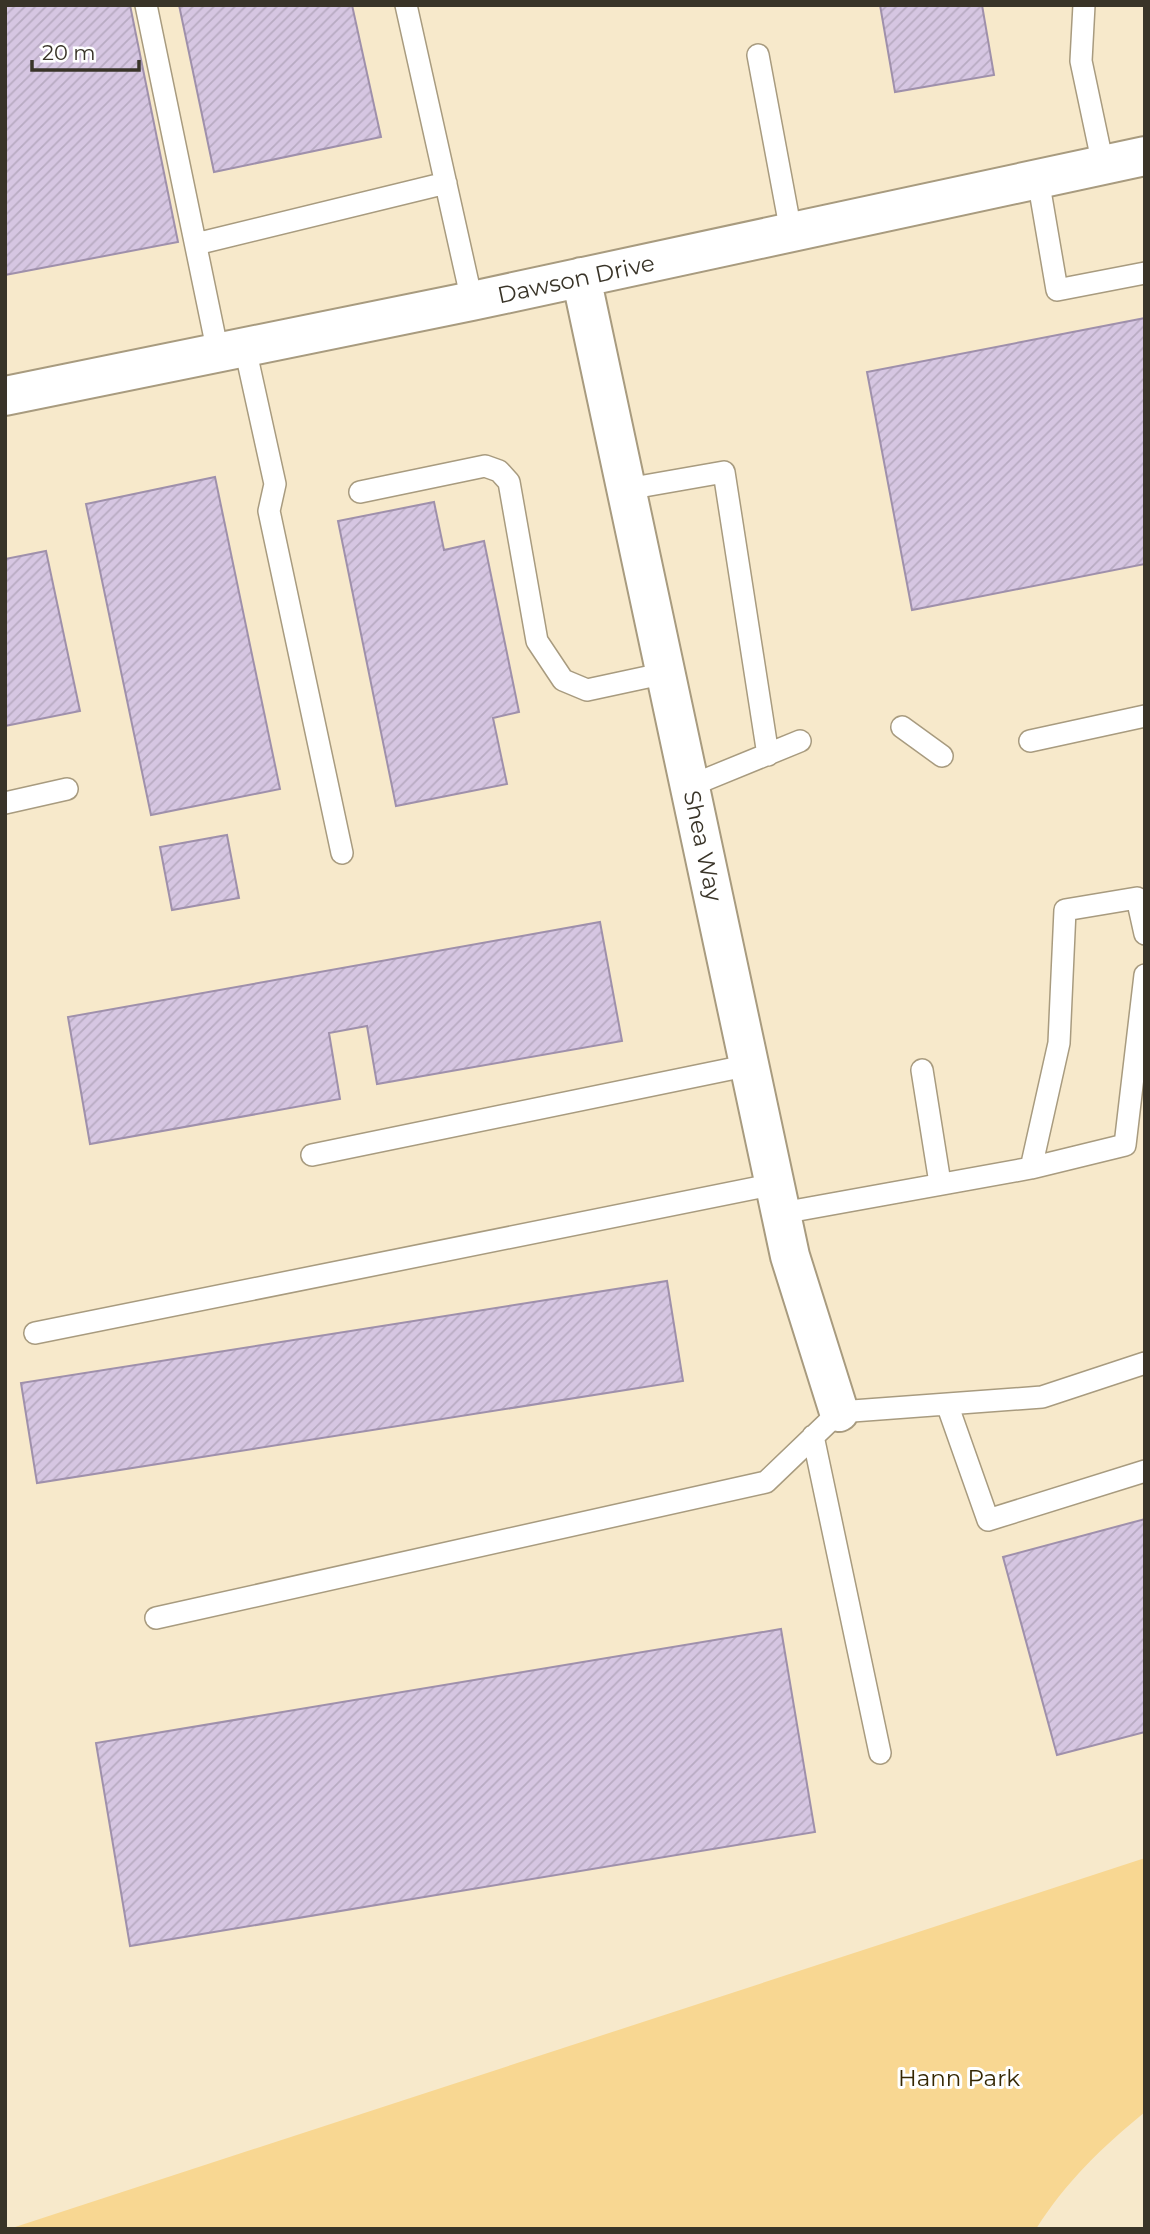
<svg xmlns="http://www.w3.org/2000/svg" width="1150" height="2234" viewBox="0 0 1150 2234" font-family="Montserrat,sans-serif">
<style>
.green{fill:#f8d792}
.building{fill:url(#building-hatch);stroke:#9f90ab;stroke-width:2}
.lines{fill:none;stroke-linecap:round;stroke-linejoin:round}
.service-casing{stroke:#a89b7f;stroke-width:24}
.minor-casing{stroke:#a89b7f;stroke-width:42}
.service{stroke:#fff;stroke-width:21}
.minor{stroke:#fff;stroke-width:38}
.labels{text-anchor:middle;stroke-width:6;stroke-linejoin:round;paint-order:stroke}
.street-label{font-size:23px;fill:#393428;stroke:#fff}
.park-label{font-size:23px;fill:#352703;stroke:#fff}
</style>
<defs>
<pattern id="building-hatch" width="6" height="6" patternUnits="userSpaceOnUse" patternTransform="scale(1.75)"><rect width="6" height="6" fill="#d6c6e2"/><path d="M-1 1l2-2M0 6l6-6M5 7l2-2" fill="none" stroke="#b8abc2"/></pattern>
</defs>
<rect width="100%" height="100%" fill="#f7e9cb"/>
<path class="green" d="M1145,1858V2112C1103,2146 1065,2183 1036,2229H9Z"/>
<path class="building" d="M5,5H130L178,242L5,275Z
M179,5H352L381,137L214,172Z
M880,5H982L994,75L895,92Z
M1145,318V564L912,610L867,372Z
M215,477L280,789L151,815L86,504Z
M434,502L444,550L484,541L519,712L493,718L507,784L396,806L338,521Z
M46,551L80,711L5,726V559Z
M227,835L239,898L172,910L160,847Z
M600,922L622,1041L377,1084L367,1026L329,1033L340,1099L90,1144L68,1017Z
M667,1281L683,1381L37,1483L21,1383Z
M1145,1519V1732L1057,1755L1003,1557Z
M781,1629L815,1832L130,1946L96,1743Z"/>
<g class="lines">
<g class="service-casing">
<path id="service" d="M146,5L218,353
M406,5L472,301
M1084,5L1081,61L1103,165
M758,55L791,232
M1038,179L1057,290L1145,273
M196,244L446,183
M245,348L275,484L269,511L342,853
M627,489L724,472L768,755
M360,492L485,466L499,471L509,482L537,641L563,680L587,690L666,673
M902,727L942,756
M1030,741L1145,716
M690,786L800,741
M5,803L67,789
M922,1070L940,1183
M312,1155L750,1065
M1031,1168L1059,1043L1065,910L1137,898L1145,934
M782,1213L1031,1168L1125,1145L1145,975
M35,1333L775,1184
M947,1404L988,1520L1145,1471
M813,1436L880,1753
M156,1618L766,1482L839,1412L1042,1397L1145,1363"/>
</g>
<g class="minor-casing">
<path id="minor" d="M581,277L790,1256L839,1412
M5,396L472,301L1145,156"/>
</g>
<use href="#service" class="service"/>
<use href="#minor" class="minor"/>
</g>
<g class="labels">
<g class="street-label">
<text transform="translate(576 279) rotate(-12)" y="8">Dawson Drive</text>
<text transform="translate(703 846) rotate(78)" y="8">Shea Way</text>
</g>
<g class="park-label">
<text x="959" y="2086">Hann Park</text>
</g>
</g>
<rect width="1150" height="2234" fill="none" stroke="#393428" stroke-width="14"/>
<path d="M32 60v10h107v-10" fill="none" stroke="#393428" stroke-width="3.5"/>
<text x="42" y="60" font-size="21" fill="#393428" stroke="#ffffff" stroke-width="5" paint-order="stroke">20 m</text>
</svg>
